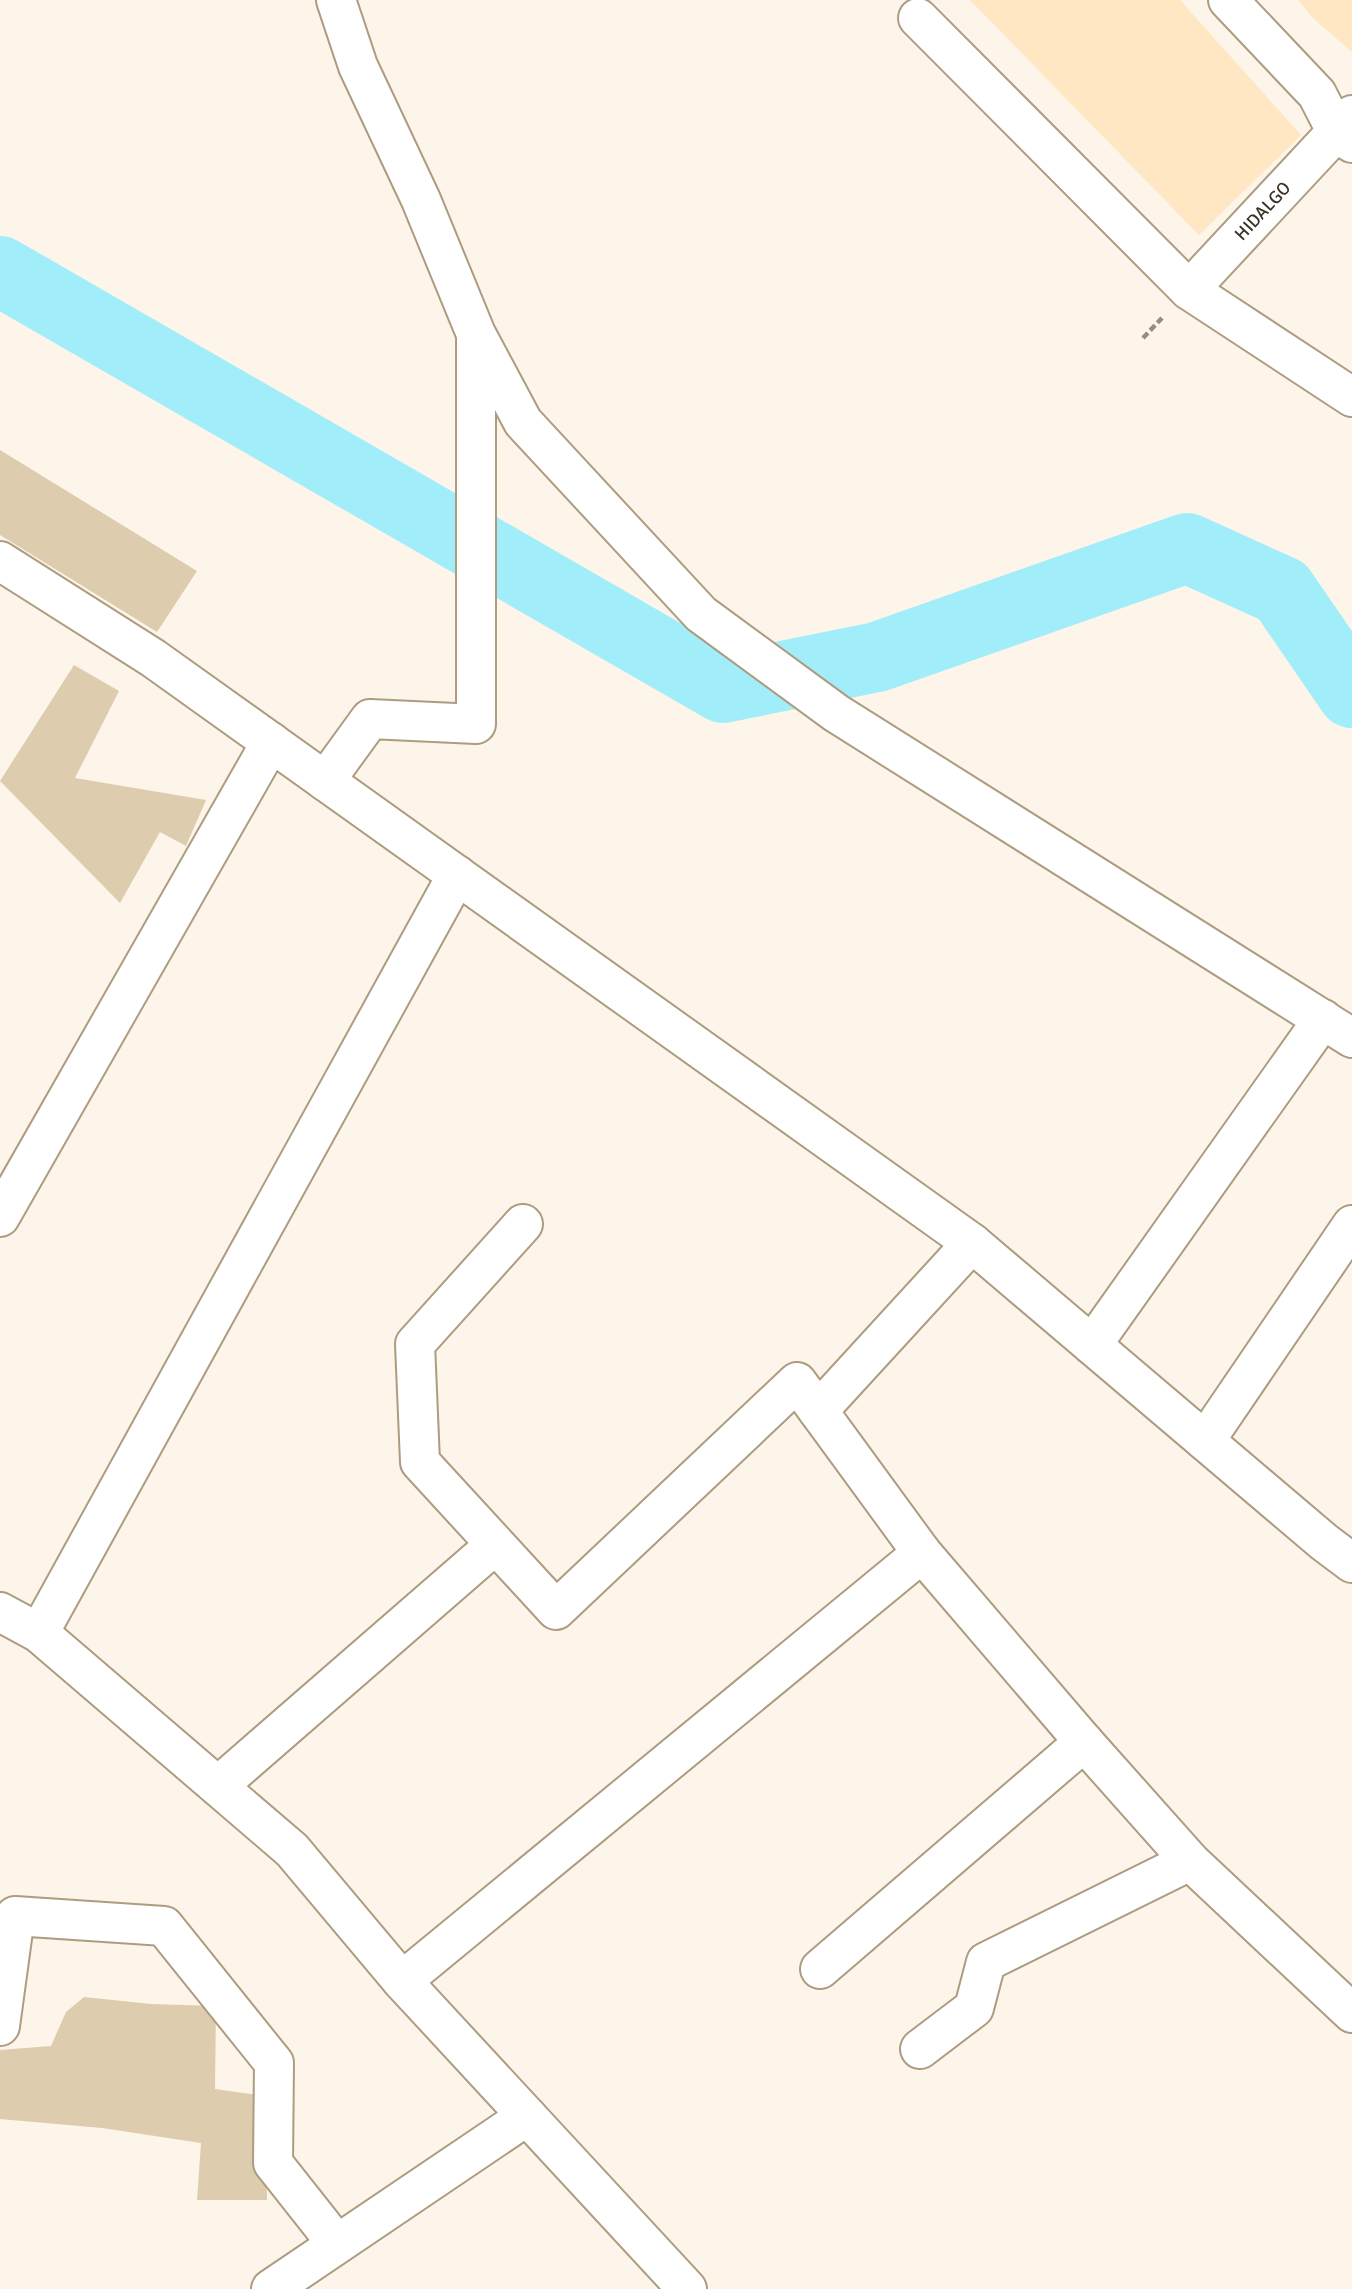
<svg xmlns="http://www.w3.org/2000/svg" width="1352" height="2289" viewBox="0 0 1352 2289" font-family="Signika,sans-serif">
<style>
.built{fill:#fee7c2}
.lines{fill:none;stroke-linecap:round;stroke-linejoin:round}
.river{stroke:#a2edfa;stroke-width:70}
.building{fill:#ddccae}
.minor-casing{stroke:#ad9c7f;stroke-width:42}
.major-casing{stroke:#ad9c7f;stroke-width:42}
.path{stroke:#948d81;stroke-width:4.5;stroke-dasharray:7 3.5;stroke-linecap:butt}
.minor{stroke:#fff;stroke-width:38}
.major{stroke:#fff;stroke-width:38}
.labels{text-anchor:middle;stroke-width:5;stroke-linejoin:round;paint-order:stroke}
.street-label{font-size:18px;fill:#393226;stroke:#fdf5e9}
</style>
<rect width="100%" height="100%" fill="#fdf5e9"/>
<path class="built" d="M970,0H1180L1301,135L1199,235Z
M1298,0H1352V52L1314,19Z"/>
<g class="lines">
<path class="river" d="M0,271L723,688L877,657L1187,548L1282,591L1352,693"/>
</g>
<path class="building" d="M0,450L197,571L157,632L0,535Z
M74,665L119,691L75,778L206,800L186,846L160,832L120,903L0,781Z
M84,1997L151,2004L216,2006L215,2089L264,2096L267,2200H197L201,2143L102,2128L0,2119V2050L51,2046L66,2012Z"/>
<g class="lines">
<g class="minor-casing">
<g id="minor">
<path d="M336,0L358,66L421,200L476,334L523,422L701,614L836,713L1352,1038"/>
<path d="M918,18L1189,290L1352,397"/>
<path id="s1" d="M1189,290L1352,115"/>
<path d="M0,561L153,658L972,1243L1324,1542L1352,1563"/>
<path d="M325,781L370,719L476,724V336"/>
<path d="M0,1217L271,742"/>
<path d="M523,1224L415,1344L420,1462L556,1610L797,1382L922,1553L1084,1742L1190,1861L1352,2013"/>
<path d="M1092,1345L1323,1019"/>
<path d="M818,1411L972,1243"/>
<path d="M1205,1441L1352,1225"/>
<path d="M0,1612L39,1633L292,1850L402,1981L687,2289"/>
<path d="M39,1633L457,875"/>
<path d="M218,1786L495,1545"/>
<path d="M820,1969L1084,1742"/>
<path d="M402,1981L922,1553"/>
<path d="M0,2026L15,1916L164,1926L274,2063L273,2163L337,2244"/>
<path d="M920,2049L974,2008L986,1962L1190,1861"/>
<path d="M271,2289L527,2116"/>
</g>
</g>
<g class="major-casing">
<path id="major" d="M1228,0L1317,94L1337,133L1352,143"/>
</g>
<path class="path" d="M1143,338L1162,318"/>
<use href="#minor" class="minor"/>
<use href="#major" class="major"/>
</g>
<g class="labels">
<g class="street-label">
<text dy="6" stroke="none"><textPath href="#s1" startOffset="108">HIDALGO</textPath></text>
</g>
</g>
</svg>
